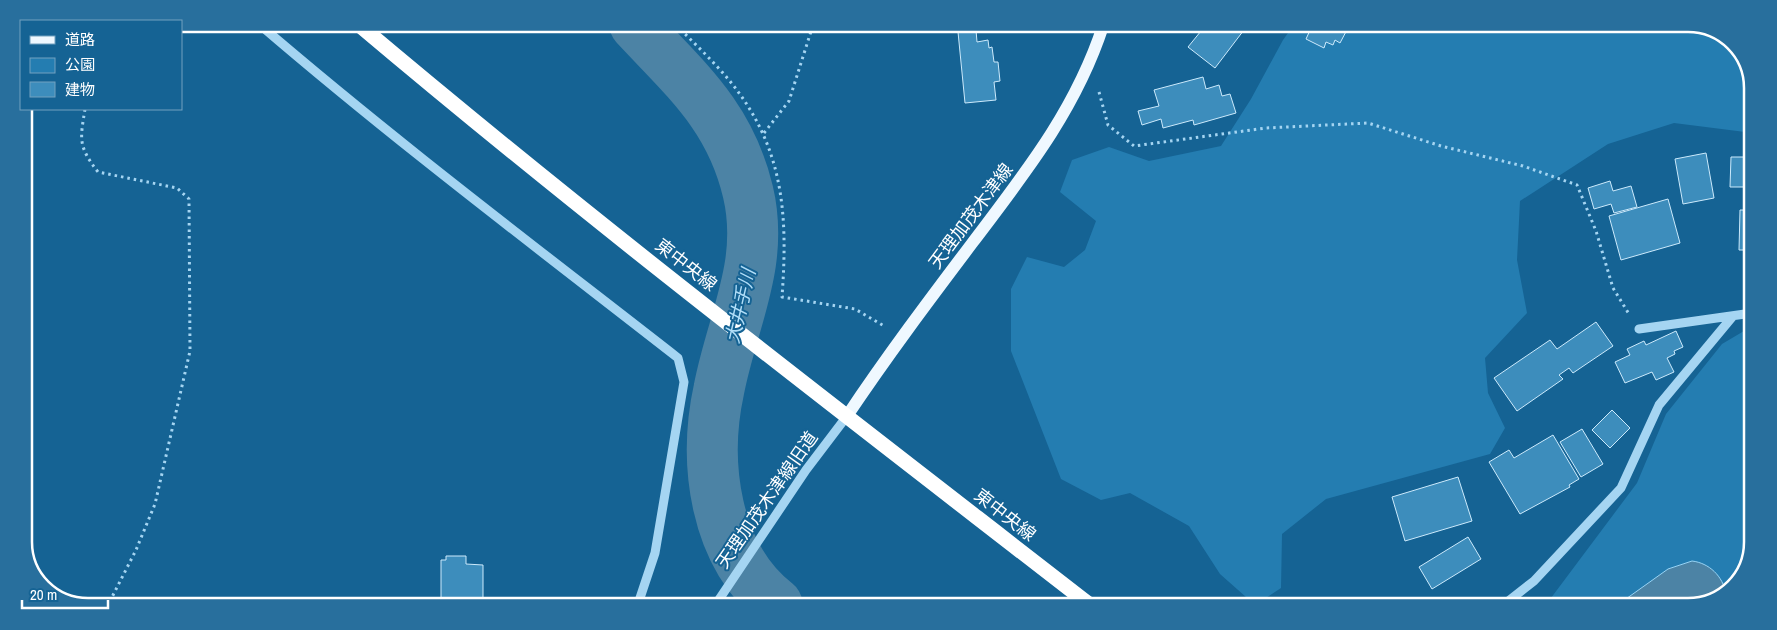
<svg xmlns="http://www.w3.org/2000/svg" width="1777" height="630" viewBox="0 0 1777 630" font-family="'Archivo Narrow','Noto Sans JP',sans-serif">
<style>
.green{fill:#247db1}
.water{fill:#4c83a5;stroke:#97d3f4}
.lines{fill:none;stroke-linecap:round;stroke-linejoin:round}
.river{stroke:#4c83a5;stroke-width:51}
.building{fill:#3d8dbc;stroke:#cceafc}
.path{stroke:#a5d5f2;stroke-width:3;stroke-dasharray:2.5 4;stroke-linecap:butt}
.minor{stroke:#a5d5f2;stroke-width:9}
.major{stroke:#eff8ff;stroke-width:12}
.highway{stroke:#fff;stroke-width:15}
.labels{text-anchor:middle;stroke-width:4;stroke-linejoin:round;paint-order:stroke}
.street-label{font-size:18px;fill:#fff;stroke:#156394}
.water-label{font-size:19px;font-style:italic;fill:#b1def8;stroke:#156394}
.rim{fill:none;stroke:#fff;stroke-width:2.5}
</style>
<rect width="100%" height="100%" fill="#156394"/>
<path class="green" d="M1293,26L1709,27L1740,49L1753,84V133L1674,123L1608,144L1520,201L1517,260L1527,313L1485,358L1488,393L1505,428L1490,454L1326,499L1282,534L1281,588L1255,605L1220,574L1189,526L1130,493L1101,500L1061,479L1011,351V289L1027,257L1064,267L1085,250L1096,221L1060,192L1072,160L1109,147L1149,161L1221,146L1251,99L1283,40Z
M1749,328H1751L1750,562L1727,593L1726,590L1625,602L1616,606H1545L1637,483L1666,414L1722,344Z"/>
<path class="water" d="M1692,561C1709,563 1723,576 1726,594L1688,606H1616L1668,569Z"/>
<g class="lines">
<path class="river" d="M635,25C686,80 730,116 748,192C765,264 732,321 719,389C703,462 714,555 777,604"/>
</g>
<path class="building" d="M1194,26H1247L1215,68L1188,47L1201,31Z
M1312,26H1349L1340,43L1335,40L1333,45L1326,42L1324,48L1306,39Z
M976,30L977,42L988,40L989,48L992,47L994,62H998L1000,81L994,82L996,100L965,103L958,32Z
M1203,77L1206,89L1219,85L1222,96L1230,94L1236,113L1194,125L1193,120L1163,128L1161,119L1142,125L1138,111L1159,106L1154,90Z
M1706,153L1714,198L1683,204L1675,159Z
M1752,153V256L1745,257V250H1739L1740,210H1752Z
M1731,157H1751L1750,187H1730Z
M1610,181L1613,191L1631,186L1637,207L1614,213L1611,204L1594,209L1588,188Z
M1668,199L1680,243L1621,260L1609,216Z
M1596,322L1613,346L1573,373L1569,368L1559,375L1563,379L1517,411L1494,378L1550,340L1557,349Z
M1676,331L1683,347L1674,351L1675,354L1667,358L1674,372L1656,380L1652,372L1625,383L1615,362L1630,355L1627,349L1644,341L1646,345Z
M1612,410L1630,428L1610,448L1592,430Z
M1582,429L1603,464L1581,477L1560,442Z
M1553,435L1579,479L1569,485L1570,487L1520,514L1489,462L1509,450L1514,458Z
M1458,477L1472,521L1405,541L1392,497Z
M1468,537L1481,559L1432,589L1419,567Z
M446,556H466V564L483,565V604H441V560H446Z"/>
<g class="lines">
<path class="path" d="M676,25C694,43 713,61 729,80C784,147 788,214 782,297L855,309L884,326
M1099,92L1108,125L1134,146L1266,128L1368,123L1441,146L1523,166L1577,185L1596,231L1613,288L1629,314
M85,109C80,140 78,146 98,172L177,188L189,199L190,351L155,504L136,550L109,603
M764,133L789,101L813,25"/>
<path class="minor" d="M259,24C394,140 537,248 678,358L684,382L655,553L638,604
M1639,329L1752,313
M716,604L806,470L847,416
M1502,606L1534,581L1621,488L1659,405L1733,316"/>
<path class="major" d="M847,416C887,356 930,299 973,242C1026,172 1076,109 1103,26"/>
<path class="highway" d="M358,24C596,225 844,414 1090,605"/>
</g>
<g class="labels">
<g class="street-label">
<text transform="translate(971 216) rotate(-53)" y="6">天理加茂木津線</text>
<text transform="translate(686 265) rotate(38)" y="6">東中央線</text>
<text transform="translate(767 500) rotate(-55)" y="6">天理加茂木津線旧道</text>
<text transform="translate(1005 515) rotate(38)" y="6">東中央線</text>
</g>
<g class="water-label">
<text transform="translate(740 306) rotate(-77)" y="7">大井手川</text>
</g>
</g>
<path d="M0 0H1777V630H0ZM88 32H1688A56 56 0 0 1 1744 88V542A56 56 0 0 1 1688 598H88A56 56 0 0 1 32 542V88A56 56 0 0 1 88 32Z" fill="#286f9d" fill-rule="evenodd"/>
<path class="rim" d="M88 32H1688A56 56 0 0 1 1744 88V542A56 56 0 0 1 1688 598H88A56 56 0 0 1 32 542V88A56 56 0 0 1 88 32Z"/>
<rect x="20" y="20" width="162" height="90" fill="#156394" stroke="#73a1bf"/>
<rect x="30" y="36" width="25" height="8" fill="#eff8ff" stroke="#73a1bf"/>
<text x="65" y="45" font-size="15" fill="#ffffff">道路</text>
<rect x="30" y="58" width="25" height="15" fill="#247db1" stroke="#73a1bf"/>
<text x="65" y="70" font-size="15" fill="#ffffff">公園</text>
<rect x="30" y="82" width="25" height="15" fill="#3d8dbc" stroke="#73a1bf"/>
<text x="65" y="95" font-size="15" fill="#ffffff">建物</text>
<path d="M22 600v8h86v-8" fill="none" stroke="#ffffff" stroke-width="2.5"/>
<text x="30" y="600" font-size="15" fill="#ffffff" stroke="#156394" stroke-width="4" paint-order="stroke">20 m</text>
</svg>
